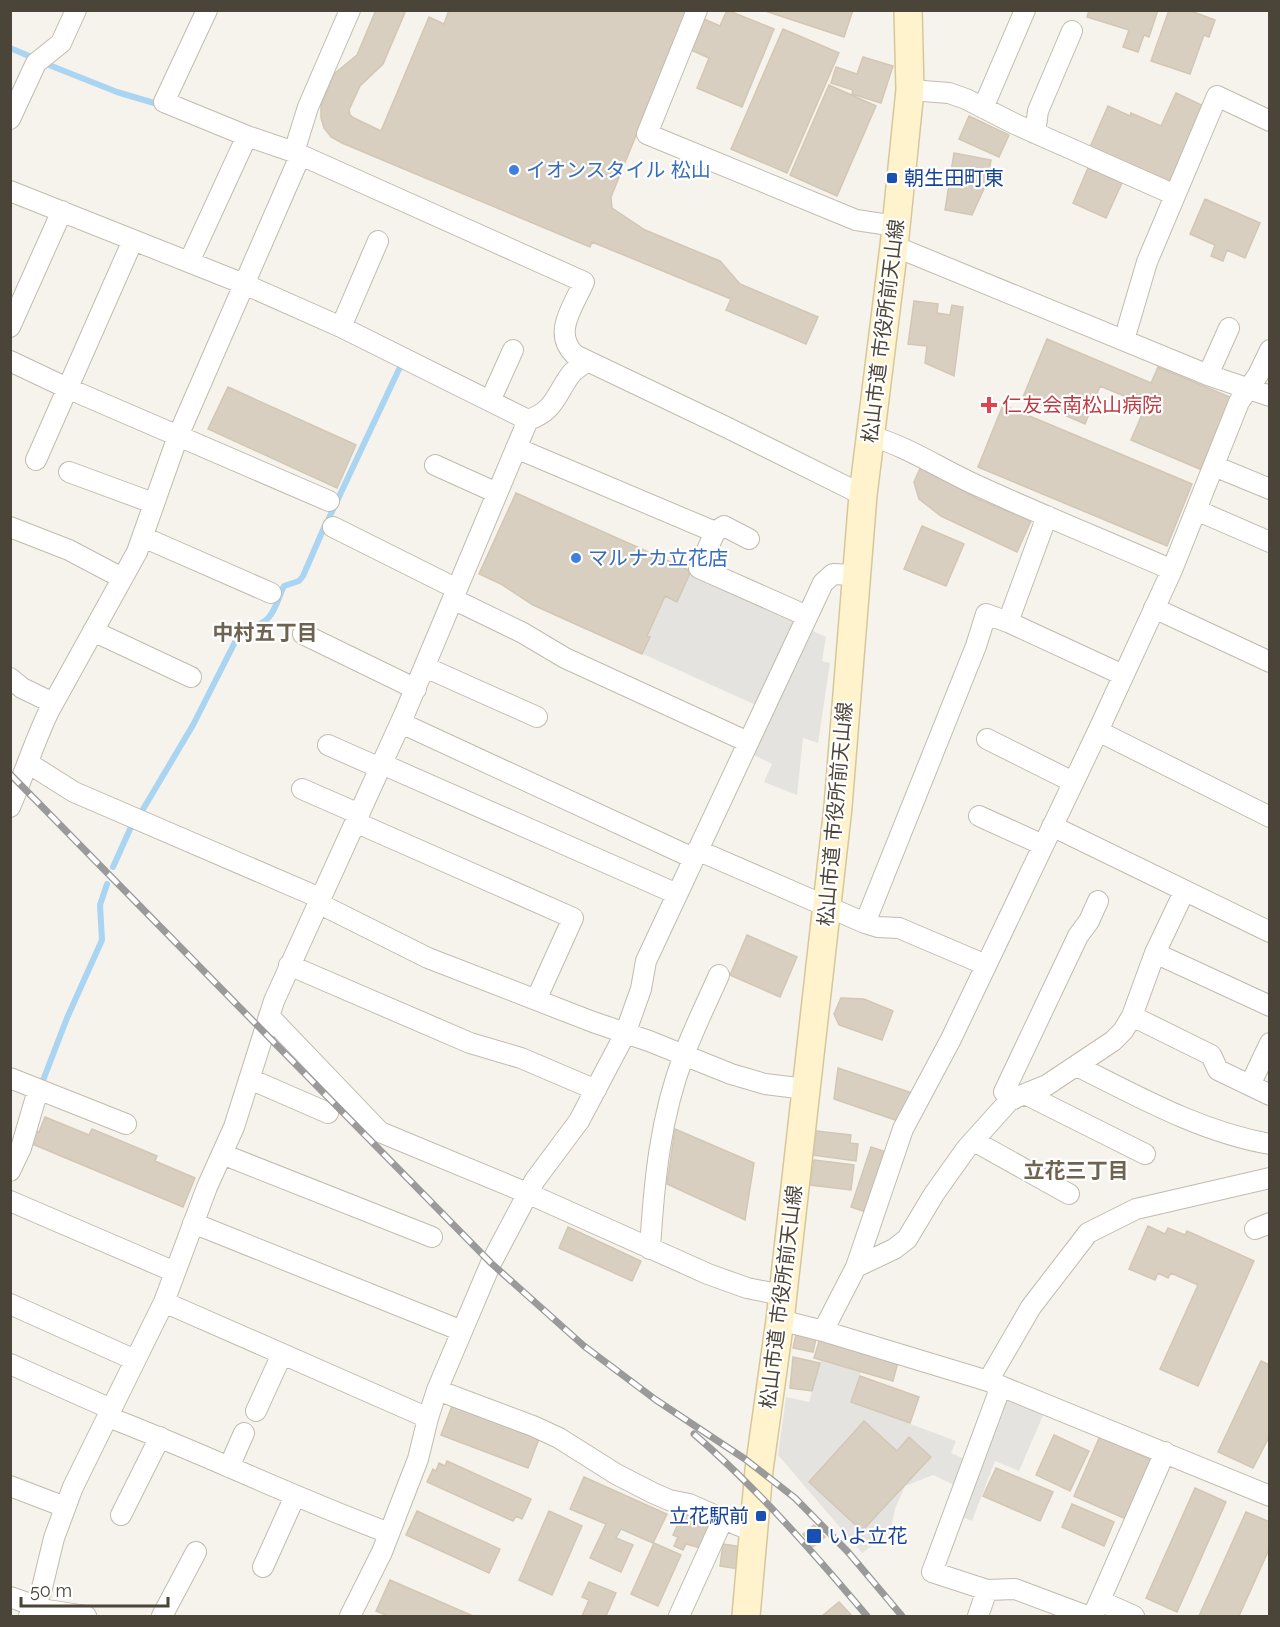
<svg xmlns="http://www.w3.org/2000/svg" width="1280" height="1627" viewBox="0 0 1280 1627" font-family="Raleway,'Noto Sans JP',sans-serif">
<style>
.parking{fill:#e5e3e0}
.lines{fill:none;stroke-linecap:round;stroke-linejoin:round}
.stream{stroke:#a9d4f2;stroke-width:6}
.building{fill:#d8cfc1;stroke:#d3c7b4;stroke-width:1.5}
.street-casing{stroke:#c2bbae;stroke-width:22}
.secondary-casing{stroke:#d6c79b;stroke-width:30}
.street{stroke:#fff;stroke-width:20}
.secondary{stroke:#fff3cd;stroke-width:27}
.rail-casing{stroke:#9a9a9a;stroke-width:7}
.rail{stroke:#fff;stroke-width:4.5;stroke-dasharray:14;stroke-linecap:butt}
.shop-dot{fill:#3f7fe0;stroke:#fff;stroke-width:2}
.transit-dot{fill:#1a4fb4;stroke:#fff;stroke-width:2}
.health-dot{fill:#e0444e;stroke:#fff;stroke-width:2}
.labels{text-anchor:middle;stroke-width:4.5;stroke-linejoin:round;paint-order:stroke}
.shop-label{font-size:20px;fill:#366cbe;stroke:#fff;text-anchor:start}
.transit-label{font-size:20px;fill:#164399;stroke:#fff;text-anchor:start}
.street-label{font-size:20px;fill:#4b4439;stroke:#fff}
.health-label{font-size:20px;fill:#be3a42;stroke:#fff;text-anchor:start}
.neighbourhood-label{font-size:21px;font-weight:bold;fill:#6e6250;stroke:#fff}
</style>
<rect width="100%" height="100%" fill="#f6f3ec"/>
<path class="parking" d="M691,571L799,618L758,706L643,654L650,637L647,636L665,596L677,601Z
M808,629L826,637L822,661L830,663L818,743L803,738L797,795L764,782L772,764L748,752Z
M821,1361L861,1372L851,1402L956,1441L951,1453L965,1459L954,1485L933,1475L905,1486L895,1509L890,1532L862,1553L778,1455L786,1397L809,1402Z
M1003,1394L1045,1411L1019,1471L995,1461L972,1521L958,1515Z"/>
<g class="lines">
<path class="stream" d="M10,48L29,56
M49,65L117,92L154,103
M329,518L401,365
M238,638C247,629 257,627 266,620C275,613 279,596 284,586L299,581L303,576L326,523
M142,811L193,725L235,642
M113,867L131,827
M42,1083L67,1018L102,940L100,905L107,884"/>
</g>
<path class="building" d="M376,10H406L383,64L360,86L349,110L350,115L354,118L381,131L429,17L444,24L449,10H687L611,197L612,208L645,230L720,261L740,284L818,317L806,344L726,310L731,299L592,242L590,247L342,143L331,137L324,128L321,118V106L334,74L357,55Z
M727,10L774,29L742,107L697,88L709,58L691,50L704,19L720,26Z
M762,10H853L844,37Z
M1089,10H1158L1149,37L1144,35L1138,52L1123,47L1129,30L1087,17Z
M1169,10H1188L1215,20L1209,37L1204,35L1190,74L1151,61Z
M783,29L839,53L787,173L731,149Z
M863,57L893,66L881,103L852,94L853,90L831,83L836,67L857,74Z
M829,85L876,106L837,196L790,175Z
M1176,93L1206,107L1172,183L1090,147L1108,106L1130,116L1131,113L1161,126Z
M969,116L1009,135L999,157L959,139Z
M954,153L991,160L987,182L972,215L945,210Z
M1088,168L1122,183L1106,218L1073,203Z
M1205,199L1260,223L1245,258L1227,250L1223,261L1211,256L1215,245L1190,234Z
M914,301L938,304L937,313L950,315L952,305L963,307L954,376L925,363L927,346L908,344Z
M1047,339L1151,383L1158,367L1232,398L1202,470L1131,440L1146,405L1100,386L1085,424L1023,397Z
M228,387L356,445L337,488L208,429Z
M1003,405L1192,484L1167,546L978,467Z
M921,466L978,499L1031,521L1017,552L941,516L919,499L914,482Z
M516,493L691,571L677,602L665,596L647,636L650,637L642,654L533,605L501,584L479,574Z
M922,526L964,544L946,586L904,569Z
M747,935L797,957L780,997L730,975Z
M841,998L864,999L893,1011L882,1040L839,1025L834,1014Z
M838,1068L915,1094L901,1122L834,1099Z
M45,1117L89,1135L92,1129L157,1156L155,1161L195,1178L183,1207L30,1143L35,1131L39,1132Z
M675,1129L754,1163L745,1220L667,1184Z
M816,1131L851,1135L850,1143L858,1144L856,1161L813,1155Z
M871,1147L886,1152L866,1212L851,1207Z
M814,1160L854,1165L851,1190L810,1185Z
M1148,1226L1165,1234L1168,1228L1185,1235L1187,1231L1254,1261L1198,1386L1160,1369L1198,1285L1171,1273L1168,1278L1158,1273L1155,1280L1129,1269Z
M568,1227L641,1261L632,1281L559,1248Z
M797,1330L817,1334L813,1352L793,1348Z
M821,1335L899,1358L893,1381L814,1358Z
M793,1357L820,1363L812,1391L790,1388Z
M1261,1361L1270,1365V1435L1253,1468L1218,1452Z
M860,1376L919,1397L910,1423L851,1402Z
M452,1406L539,1439L528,1468L441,1435Z
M864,1421L897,1451L909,1437L931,1457L862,1531L809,1482Z
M1054,1435L1089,1451L1070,1491L1036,1475Z
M1100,1436L1152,1460L1126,1519L1074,1496Z
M447,1461L531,1499L522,1519L516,1516L513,1521L427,1482L433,1469L436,1471L439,1463L445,1466Z
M996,1468L1053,1492L1040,1521L983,1496Z
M584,1477L667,1514L653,1543L621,1529L616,1538L633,1545L621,1572L590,1558L606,1524L570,1509Z
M1195,1488L1226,1502L1177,1612L1146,1598Z
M1072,1504L1114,1522L1104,1546L1062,1527Z
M417,1511L500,1549L489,1573L406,1535Z
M549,1511L582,1526L552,1595L519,1580Z
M1246,1512L1270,1522V1547L1239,1616H1199Z
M683,1513L712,1525L701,1548L686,1544L683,1550L674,1546L678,1537L673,1535Z
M814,1525L825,1537L813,1547L803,1534Z
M654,1543L681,1555L658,1606L631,1594Z
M723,1544L742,1547L739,1569L720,1566Z
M390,1580L473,1616H388L376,1611Z
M589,1582L616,1593L606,1616H582L589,1600L582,1597Z
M839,1602L852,1616H822Z"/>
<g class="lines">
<g class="street-casing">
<path id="street" d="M207,10L164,102L247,136L294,152
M350,10L308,107L294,152L584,282C573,307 552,333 575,355L728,428L863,495
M697,10L647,134L856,220L896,226
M910,90L949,93L966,99L1015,124L1175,195
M983,108L1025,10
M10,119L36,63L61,43L76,10
M1035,133L1038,111L1072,31
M10,191L244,284L341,327L528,420C555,411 556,394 571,374C575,369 582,365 587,362
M894,246L1208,375L1270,396
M189,262L247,136
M10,327L62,211
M341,327L378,241
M1124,340L1147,262L1217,96L1270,121
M10,361L67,388L329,501
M1208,375L1229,328
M490,401L513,350
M870,436C907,446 939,468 974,484C1039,514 1106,541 1172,570
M516,448L715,532L699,568L807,616
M36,460L133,240
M435,465L497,493
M1214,466L1270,489
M69,472L153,503
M1196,510L1270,542
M10,527L69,550L122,578
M333,527L457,589
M715,532L724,526L749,539
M143,537L271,593
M453,599L523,633L565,658L748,742
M1154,608L1270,662
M1008,622L1047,516
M93,631L191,677
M303,634L416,689
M425,667L537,717
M10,678L22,688L53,703
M401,723L693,858
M1098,731L1270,817
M987,739L1073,782
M328,745L380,768
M28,763L74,792L320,898
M382,764L677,894
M302,789L359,814
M10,807C24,775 34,742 49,711L137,552L178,436L300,156
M979,816L1043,845
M355,822L573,918L536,1000
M1052,826L1270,932
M697,850L865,923L878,927L899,928L986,965
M318,903L428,958L593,1022L649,1041L731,1074L765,1084L806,1089
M865,923L976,646L986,614L1008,622L1123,675
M1155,953L1270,1006
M289,965L470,1043L521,1058L596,1090
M269,1016L380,1132L527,1193L708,1274L747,1288L782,1295
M1132,1016L1211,1055L1218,1070L1270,1095
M1077,1066C1139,1097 1201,1132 1270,1144
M10,1078L126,1124
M250,1079L328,1113
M1250,1085L1270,1043
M1025,1094L1145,1154
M1014,1099L1004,1092L1078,936L1089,921L1098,901
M974,1141L1069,1194
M222,1154L432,1237
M10,1171L21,1148L38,1090
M10,1201L175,1272
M193,1223L462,1331
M1255,1229L1270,1223
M650,1249C654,1183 660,1117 684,1055C694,1028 707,1002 719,975
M856,1267L894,1249L907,1239L934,1194L966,1149L1010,1100L1047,1085L1113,1041L1123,1031L1132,1016L1155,953L1184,892
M164,1302L428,1418
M10,1304L135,1360
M780,1320L823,1331L988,1381L1270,1496
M823,1331L856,1267L903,1129L951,1039L1098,731L1172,570L1239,402L1258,375L1270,350
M10,1364L111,1409
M988,1381L1031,1307L1088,1233L1136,1209L1270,1178
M1001,1386L932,1572L987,1590L1015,1589L1087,1616
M437,1390L533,1426L559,1438L616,1474L653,1493L669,1500L689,1504L723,1519
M256,1411L282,1354
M108,1417C203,1453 294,1498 389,1533
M229,1467L244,1433
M10,1486L65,1507
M121,1515L160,1437
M263,1567L295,1496
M10,1597L47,1610L86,1616
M1100,1601L1134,1616
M29,1616L41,1592L54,1538L73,1487L164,1302L207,1187L234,1127L274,1001L404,715L528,420
M162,1616L196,1552
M350,1616L382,1552L418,1459L428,1418L437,1390L491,1263L535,1180L579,1121L625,1034L641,989L646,961L823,583L833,574L855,575
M679,1616L723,1519L755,1532
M978,1616L987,1590
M1093,1616L1165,1452"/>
</g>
<g class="secondary-casing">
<path id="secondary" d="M746,1616L759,1470L780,1320L838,807L863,495L894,246L910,90L908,10"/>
</g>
<use href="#street" class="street"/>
<use href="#secondary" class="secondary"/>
<g class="rail-casing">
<path id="rail" d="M10,774L491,1263L584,1346L656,1400L745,1459L795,1498L848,1552L902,1616
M694,1434C758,1489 813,1552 867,1616"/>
</g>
<use href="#rail" class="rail"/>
</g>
<g class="shop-dot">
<circle cx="514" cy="170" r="6"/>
<circle cx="576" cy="558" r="6"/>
</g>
<g class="transit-dot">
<rect x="886" y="172" width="12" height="12" rx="3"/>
<rect x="755" y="1510" width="12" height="12" rx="3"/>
<rect x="806" y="1528" width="16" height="16" rx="3"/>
</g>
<path class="health-dot" d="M986 396h6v6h6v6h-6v6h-6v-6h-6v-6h6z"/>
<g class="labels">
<g class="shop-label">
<text x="526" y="177">イオンスタイル 松山</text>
<text x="588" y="565">マルナカ立花店</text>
</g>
<g class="transit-label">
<text x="904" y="185">朝生田町東</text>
<text x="749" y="1523" text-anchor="end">立花駅前</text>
<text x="828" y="1543">いよ立花</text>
</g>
<g class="street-label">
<text transform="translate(883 331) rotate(-83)" y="7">松山市道 市役所前天山線</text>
<text transform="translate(835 814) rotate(-85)" y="7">松山市道 市役所前天山線</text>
<text transform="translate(781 1297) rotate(-83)" y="7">松山市道 市役所前天山線</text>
</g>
<g class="health-label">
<text x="1002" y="412">仁友会南松山病院</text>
</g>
<g class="neighbourhood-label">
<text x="265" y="640">中村五丁目</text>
<text x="1076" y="1178">立花三丁目</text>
</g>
</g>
<rect width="1280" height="1627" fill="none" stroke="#4b4439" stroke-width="24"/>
<path d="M21 1597v9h147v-9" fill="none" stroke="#4b4439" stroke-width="3"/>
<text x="30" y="1597" font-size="18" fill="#4b4439" stroke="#ffffff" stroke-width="4.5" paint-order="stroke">50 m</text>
</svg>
